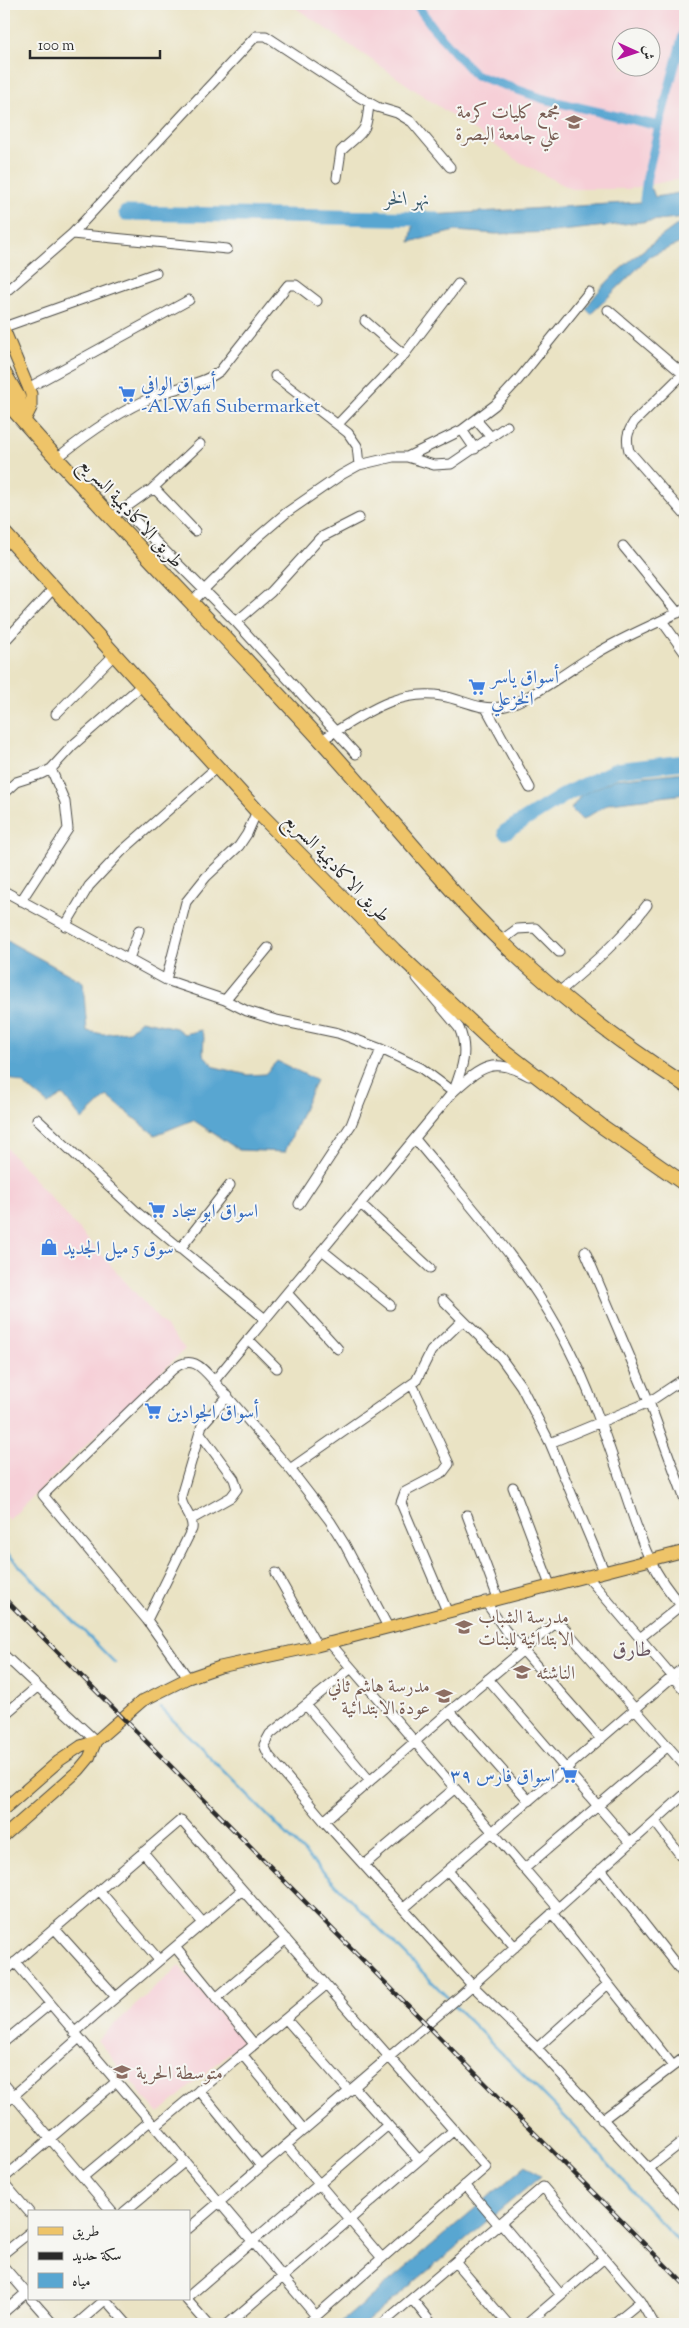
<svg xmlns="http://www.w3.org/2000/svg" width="689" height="2328" viewBox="0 0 689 2328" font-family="'Sorts Mill Goudy',Amiri,serif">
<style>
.built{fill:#f6cfd7;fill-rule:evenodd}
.water{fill:#58a6d1;stroke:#42687e}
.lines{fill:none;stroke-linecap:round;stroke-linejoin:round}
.stream{stroke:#58a6d1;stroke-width:2.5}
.canal{stroke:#58a6d1;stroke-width:9}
.river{stroke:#58a6d1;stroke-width:15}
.minor-casing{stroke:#484742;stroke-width:11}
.major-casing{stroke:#484742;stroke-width:13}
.highway-casing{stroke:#484742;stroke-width:16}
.minor{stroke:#fff;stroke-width:9}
.major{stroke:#eec469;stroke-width:11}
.highway{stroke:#eec469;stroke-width:14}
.rail-casing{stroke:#2b2b2b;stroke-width:4.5}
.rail{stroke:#f6f6f2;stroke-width:2.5;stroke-dasharray:8;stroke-linecap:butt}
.labels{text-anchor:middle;stroke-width:4;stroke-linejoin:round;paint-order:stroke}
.education-label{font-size:19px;fill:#785e54;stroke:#f6f6f2;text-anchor:start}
.shop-label{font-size:19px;fill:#366cbe;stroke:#f6f6f2;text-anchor:start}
.street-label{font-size:19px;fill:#2b2b2b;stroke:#f6f6f2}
.water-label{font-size:20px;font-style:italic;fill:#3d5c6d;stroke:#f6f6f2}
.quarter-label{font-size:21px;fill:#695661;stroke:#f6f6f2}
</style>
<rect width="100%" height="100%" fill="#f6f6f2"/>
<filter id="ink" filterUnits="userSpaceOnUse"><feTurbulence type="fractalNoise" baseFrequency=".02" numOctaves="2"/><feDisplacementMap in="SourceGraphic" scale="10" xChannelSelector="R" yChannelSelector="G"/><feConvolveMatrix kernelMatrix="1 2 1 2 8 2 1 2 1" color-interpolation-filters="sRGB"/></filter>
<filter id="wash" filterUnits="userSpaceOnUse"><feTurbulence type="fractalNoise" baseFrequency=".0096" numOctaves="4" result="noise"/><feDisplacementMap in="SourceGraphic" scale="20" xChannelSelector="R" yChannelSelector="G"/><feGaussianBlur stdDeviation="1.12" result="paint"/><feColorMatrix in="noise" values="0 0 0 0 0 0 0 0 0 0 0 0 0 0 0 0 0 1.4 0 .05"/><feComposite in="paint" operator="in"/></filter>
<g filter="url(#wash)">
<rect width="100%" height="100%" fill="#eae3c4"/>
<path class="built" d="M290,4H685V178L627,189H571L518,161ZM622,38H652V68H622Z
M4,1145L185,1349L9,1520L4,1515Z
M179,1966L243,2041L158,2114L97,2040Z"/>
<path class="water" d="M652,189L655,197L685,192V217L553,232L496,234L455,231L410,242L415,216L641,202L642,191Z
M685,219V241L649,257L591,314L586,308C611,271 650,245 685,219Z
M685,772V794L610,803L582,820L571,809L581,795L616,779Z
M4,939L83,982L87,1031L103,1034L129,1031L141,1020L176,1028L184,1034L201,1030L204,1037L203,1054L215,1067L248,1075L265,1074L277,1061L316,1080L285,1152L239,1150L193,1120L155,1135L107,1096L82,1120L63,1095L48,1104L23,1084L4,1076Z
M526,2165L541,2176L364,2324H339Z"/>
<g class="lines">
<path class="stream" d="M4,1550L115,1663
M161,1708L451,2001
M454,2005L572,2124L685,2249"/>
<path class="canal" d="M416,4L435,30L475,75L544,99L659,126
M644,200L647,177L659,126L685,27"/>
<path class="river" d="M126,213L435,219
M505,832L568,793L616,770L685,762"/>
</g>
</g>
<g filter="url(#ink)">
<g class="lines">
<g class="minor-casing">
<path id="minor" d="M337,178L341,151C363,130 367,135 369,102
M72,234L227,249
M4,293L72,234L256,36H266L359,97L377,107L397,113L412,122L450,167
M608,310L683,374
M365,321L404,355
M4,327L156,273
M685,372L634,422C627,433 626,439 629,451L685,515
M275,376L348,433L357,446L359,465
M28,388L189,300
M476,420L491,437
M338,424L404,355L458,284
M462,430L475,449
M407,457L462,430L495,405L518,380L589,292
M57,458C87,434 119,411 155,396C176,387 201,385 220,371L288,285H296L317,301
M152,489L200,444
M123,509L236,622L356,754
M118,513L149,491L156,490L195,531
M623,546L678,613
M192,602L258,537L286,513L341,475L359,465L393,457H407L434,465L451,464L507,426
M662,621L685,653
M236,622L271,592L320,538L359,518
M4,642L54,588
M486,708L530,788
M56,714L114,655
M321,740C360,718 394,688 442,696C462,699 479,711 501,707C529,702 571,668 597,653C625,636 656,624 685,609
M4,793L16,782L41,774L51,769L73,745L142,685
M4,891L166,980L225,1000L247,1011L276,1020L338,1033L381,1049L421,1068L453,1092
M21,901L68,829L65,802L51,769
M65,926L89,886L122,851L217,767
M502,940L517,929L535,928L559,952
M129,959L139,930
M417,978L459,1028C469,1050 462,1069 454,1090
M166,980L186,902L206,877L239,846L247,834L257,811
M559,992C591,965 622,939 647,905
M225,1000L268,948
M37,1119L139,1214L265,1319
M415,1139C470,1206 531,1271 569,1349C591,1392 606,1438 622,1484C638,1529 647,1569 681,1605
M299,1204L351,1125L381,1049
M361,1204L430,1268
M180,1249L230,1185
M322,1250L390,1305
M585,1251L649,1402L685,1500
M287,1293L338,1349
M443,1300L501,1358L521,1386L550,1443L604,1571
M248,1339L277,1368
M214,1381L453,1092C481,1067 493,1056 529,1076
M412,1384L449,1464L443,1472L405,1492L401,1503L447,1611
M550,1443L649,1402L685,1378
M290,1469L416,1381L431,1351L463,1320
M513,1487L550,1585
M467,1515L498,1598
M192,1519L231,1497L237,1489L234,1479L200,1433
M276,1573L317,1646
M586,1575L685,1691
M485,1601L505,1630L601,1739
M147,1620L192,1529C194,1516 181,1509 181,1496L202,1425L228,1396
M640,1638L685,1602
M329,1642L558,1908
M4,1655L96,1741
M350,1669L270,1734L264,1745L269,1756L324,1821L472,1985L537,2048L685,2208
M188,1678L147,1620L43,1495L172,1370C191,1354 201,1366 214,1381L290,1469L330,1521L345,1545L388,1627
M488,1679L630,1843
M306,1705L370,1781
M450,1711L529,1801
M4,1715L37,1687
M324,1821L450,1711L553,1625L562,1626L566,1630L685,1766
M655,1822L685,1861
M143,1852L203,1923
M364,1865L454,1789
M524,1869L668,1746
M601,1869L685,1976
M448,1871L515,1947
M99,1890L159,1960
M404,1908L685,1666
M552,1913L673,2066
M54,1928L116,1997
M175,1947L254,2044
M15,1962L316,2316
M4,1972L181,1820L486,2167L307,2324
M216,1998L286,1939
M286,2019L349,2091
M74,2033L242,1890
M4,2042L50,2004
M537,2048L608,1984
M242,2054L304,2130
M4,2084L112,2212
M354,2087L419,2160
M199,2090L261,2166
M4,2104L79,2038
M602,2120L685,2057
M155,2127L326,1985
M286,2145L382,2258
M649,2168L685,2140
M83,2177L150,2121
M4,2178L116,2082
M4,2183L29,2212
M465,2185L499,2225
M124,2212L184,2162
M501,2223L561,2295
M189,2228L458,1998L685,1794
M4,2253L29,2233
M455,2262L508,2324
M4,2267L29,2296
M189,2296L388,2125
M31,2299L53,2324
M105,2299L127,2324
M186,2299L208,2324
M412,2299L432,2324
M4,2312L26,2293
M77,2324L106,2299
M228,2324L454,2130
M382,2324L543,2187L641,2301L654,2324
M527,2324L603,2259
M613,2324L641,2301"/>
</g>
<g class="major-casing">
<path id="major" d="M4,329L31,394V408L24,422
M4,1809L59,1761L81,1746L96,1741L142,1701L188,1678L220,1667L317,1646L685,1551
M4,1836L79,1770L89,1758L96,1741"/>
</g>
<g class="highway-casing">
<path id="highway" d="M4,373L18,397L23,419
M4,399C105,515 214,624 319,738C370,794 418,854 470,910C533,977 608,1035 685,1085
M4,533L257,811L394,950L490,1040L603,1127L685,1184"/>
</g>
<use href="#minor" class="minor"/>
<use href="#major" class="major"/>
<use href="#highway" class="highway"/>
<g class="rail-casing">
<path id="rail" d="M4,1598L685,2285"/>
</g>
<use href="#rail" class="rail"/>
</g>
</g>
<defs>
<g id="university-bare" transform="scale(1.35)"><path d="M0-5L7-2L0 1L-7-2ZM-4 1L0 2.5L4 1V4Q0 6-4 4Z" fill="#8d6e63" stroke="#f6f6f2" stroke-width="2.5" paint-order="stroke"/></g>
<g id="supermarket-bare" transform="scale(1.35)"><path d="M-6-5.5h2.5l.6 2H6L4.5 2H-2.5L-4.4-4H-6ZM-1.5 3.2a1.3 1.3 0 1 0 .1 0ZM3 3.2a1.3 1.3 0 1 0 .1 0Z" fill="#3f7fe0" stroke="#f6f6f2" stroke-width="2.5" paint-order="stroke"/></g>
<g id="shop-bare" transform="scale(1.35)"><path d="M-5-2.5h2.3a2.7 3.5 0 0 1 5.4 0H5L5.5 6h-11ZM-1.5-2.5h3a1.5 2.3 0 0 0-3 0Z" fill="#3f7fe0" stroke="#f6f6f2" stroke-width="2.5" paint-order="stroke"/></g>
<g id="school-bare" transform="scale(1.35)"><path d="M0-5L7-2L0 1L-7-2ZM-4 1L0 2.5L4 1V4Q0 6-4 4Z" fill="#8d6e63" stroke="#f6f6f2" stroke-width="2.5" paint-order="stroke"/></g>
</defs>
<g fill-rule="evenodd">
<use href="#university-bare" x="574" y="122"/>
<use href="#supermarket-bare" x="127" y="394"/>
<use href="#supermarket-bare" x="477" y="687"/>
<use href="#supermarket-bare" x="157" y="1210"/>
<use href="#shop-bare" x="49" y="1247"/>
<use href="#supermarket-bare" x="153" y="1411"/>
<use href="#school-bare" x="464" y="1627"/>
<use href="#school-bare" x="522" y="1672"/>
<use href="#school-bare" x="444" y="1696"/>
<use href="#supermarket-bare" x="569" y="1775"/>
<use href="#school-bare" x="122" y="2072"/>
</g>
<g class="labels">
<g class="education-label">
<text x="560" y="118" text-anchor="end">مجمع كليات كرمة<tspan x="560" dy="22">علي جامعة البصرة</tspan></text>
<text x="478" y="1623">مدرسة الشباب<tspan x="478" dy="22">الابتدائية للبنات</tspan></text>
<text x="536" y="1679">الناشئه</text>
<text x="430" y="1692" text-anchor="end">مدرسة هاشم ثاني<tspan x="430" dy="22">عودة الابتدائية</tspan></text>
<text x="136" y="2079">متوسطة الحرية</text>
</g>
<g class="shop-label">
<text x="141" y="390">أسواق الوافي<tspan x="141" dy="22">-Al-Wafi Subermarket</tspan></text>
<text x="491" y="683">أسواق ياسر<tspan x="491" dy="22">الخزعلي</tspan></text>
<text x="171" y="1217">اسواق ابو سجاد</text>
<text x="63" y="1254">سوق 5 ميل الجديد</text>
<text x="167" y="1418">أسواق الجوادين</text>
<text x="555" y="1782" text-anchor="end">اسواق فارس ٣٩</text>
</g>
<g class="street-label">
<text transform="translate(132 512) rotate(47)" y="7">طريق الاكاديمية السريع</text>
<text transform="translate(338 867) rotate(46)" y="7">طريق الاكاديمية السريع</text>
</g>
<g class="water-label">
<text transform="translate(407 198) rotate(1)" y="7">نهر الخر</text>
</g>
<g class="quarter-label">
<text x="632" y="1656">طارق</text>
</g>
</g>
<rect width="689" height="2328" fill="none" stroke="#f6f6f2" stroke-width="20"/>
<rect x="28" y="2210" width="162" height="90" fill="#f6f6f2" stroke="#a5a5a2"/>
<rect x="38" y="2227" width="25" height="8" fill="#eec469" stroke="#a5a5a2"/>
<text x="72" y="2236" font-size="15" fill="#2b2b2b">طريق</text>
<rect x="38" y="2252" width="25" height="8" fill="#2b2b2b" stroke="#a5a5a2"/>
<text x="72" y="2260" font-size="15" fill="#2b2b2b">سكة حديد</text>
<rect x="38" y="2273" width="25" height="15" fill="#58a6d1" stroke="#a5a5a2"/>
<text x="72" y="2286" font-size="15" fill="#2b2b2b">مياه</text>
<g transform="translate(636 52) rotate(93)"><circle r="24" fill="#f6f6f2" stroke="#a5a5a2"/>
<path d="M0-4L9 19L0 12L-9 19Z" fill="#b5179e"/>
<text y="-8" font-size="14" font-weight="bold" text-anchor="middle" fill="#2b2b2b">ش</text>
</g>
<path d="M30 50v8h130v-8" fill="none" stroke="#2b2b2b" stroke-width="2.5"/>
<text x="38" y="50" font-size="15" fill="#2b2b2b" stroke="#f6f6f2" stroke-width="4" paint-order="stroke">100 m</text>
</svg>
